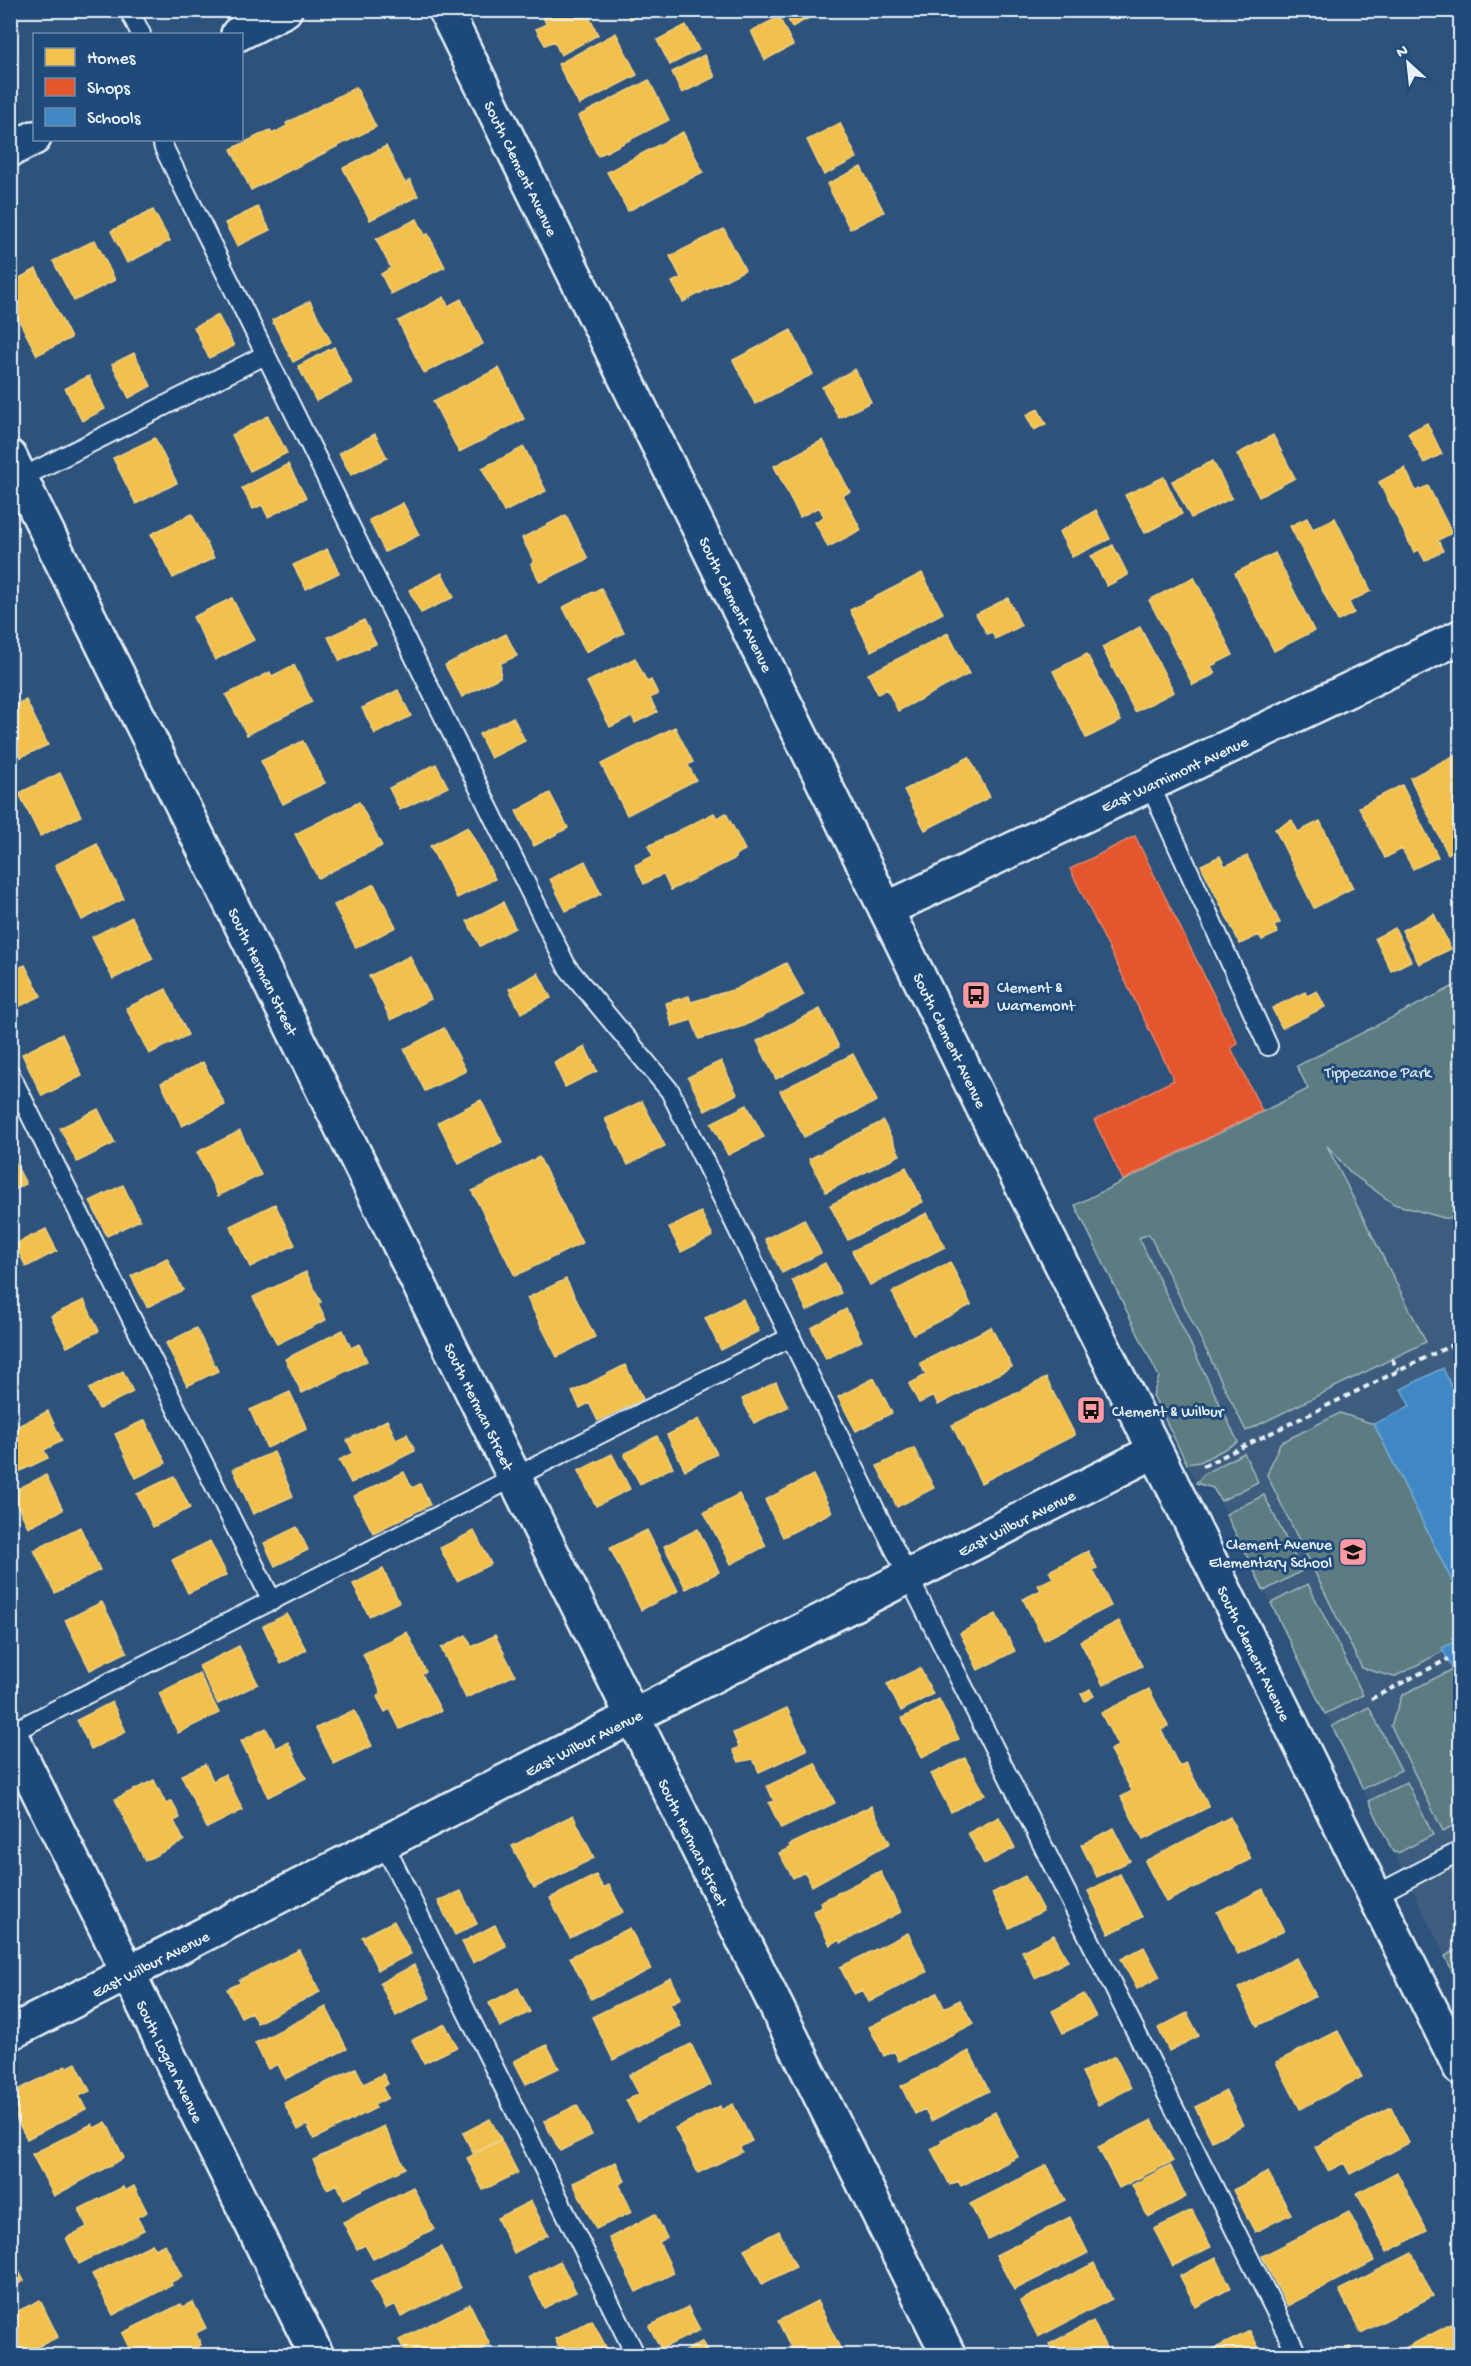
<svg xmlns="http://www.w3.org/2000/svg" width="1471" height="2366" viewBox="0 0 1471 2366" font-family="'Gochi Hand',sans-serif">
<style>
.built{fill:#3e5c7e}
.green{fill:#5b7c81;stroke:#a2b6bc;stroke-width:1.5}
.homes{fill:#f2c14e;stroke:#efcf81;stroke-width:1.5}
.shops{fill:#e4572e;stroke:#e5856b;stroke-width:1.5}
.schools{fill:#3f88c5;stroke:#72a8d4;stroke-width:1.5}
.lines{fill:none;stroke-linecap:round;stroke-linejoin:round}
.lane-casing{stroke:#e8f1f8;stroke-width:22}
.street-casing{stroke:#e8f1f8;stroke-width:38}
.secondary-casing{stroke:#e8f1f8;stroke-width:38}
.path{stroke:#e8f1f8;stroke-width:4;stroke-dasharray:6 4.5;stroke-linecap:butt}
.lane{stroke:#1f4a7a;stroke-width:18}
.street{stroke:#1f4a7a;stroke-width:33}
.secondary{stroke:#1f4a7a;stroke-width:33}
.labels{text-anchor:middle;stroke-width:6;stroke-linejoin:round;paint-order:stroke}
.street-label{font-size:16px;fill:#e8f1f8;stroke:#1f4a7a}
.poi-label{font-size:16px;fill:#e8f1f8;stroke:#1f4a7a;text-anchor:start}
.park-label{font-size:16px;fill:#d3dfe6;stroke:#1f4a7a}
</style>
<rect width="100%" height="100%" fill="#2d527c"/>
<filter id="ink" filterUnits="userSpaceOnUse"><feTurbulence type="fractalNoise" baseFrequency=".0167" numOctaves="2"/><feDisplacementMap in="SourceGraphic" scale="12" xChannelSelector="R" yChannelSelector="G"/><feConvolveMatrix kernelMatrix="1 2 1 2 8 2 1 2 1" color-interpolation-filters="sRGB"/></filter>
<g filter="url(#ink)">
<path class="built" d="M1460,1074V1948L1445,1956L1214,1488L1196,1483L1153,1395L1159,1377L1101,1258Z"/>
<path class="green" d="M1460,983V1218H1444L1394,1204L1351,1173L1327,1146L1426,1342L1246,1431L1149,1234L1139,1238L1238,1442L1200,1462L1187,1464L1153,1395L1159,1377L1075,1205L1308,1089L1297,1066Z
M1340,1413L1374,1424L1460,1597V1639L1443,1648L1444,1651L1394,1677L1362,1668L1267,1475L1280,1443Z
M1244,1453L1258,1482L1221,1501L1213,1488L1196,1483L1205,1473Z
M1264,1495L1302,1571L1264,1591L1226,1514Z
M1308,1584L1363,1695L1325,1714L1271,1603Z
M1453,1669L1460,1684V1822L1443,1831L1391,1726L1402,1695Z
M1369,1707L1401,1770L1363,1789L1332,1726Z
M1407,1782L1433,1835L1398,1853L1393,1852L1369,1801Z
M1460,1948V1987L1445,1956Z"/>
<path class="homes" d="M540,10H586L598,35L561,55L554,41L545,45L536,29L546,24Z
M626,10H647L630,19Z
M783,10H824L792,27Z
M779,17L793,45L765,60L751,31Z
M686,25L699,50L670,65L657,40Z
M616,33L637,75L579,105L558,64Z
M704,55L715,77L682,93L672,72Z
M649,80L669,120L598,156L578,116Z
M356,87L376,127L251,190L231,149L270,130L272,134L287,126L286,123Z
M840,123L857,158L824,175L807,140Z
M683,132L703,172L628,211L607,172Z
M386,146L405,183L410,180L418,196L370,220L343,168Z
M861,167L884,212L850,229L827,184Z
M258,207L270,230L237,246L225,223Z
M153,210L170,241L127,263L111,231Z
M417,219L425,235L428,234L445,267L391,294L381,274L391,268L376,239Z
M724,229L745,270L683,302L672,282L681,278L670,256Z
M95,240L115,280L74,301L53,261Z
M36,269L71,338L37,355L10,303V283Z
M444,297L448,306L461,299L483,344L424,373L398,321Z
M310,301L331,342L293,362L272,320Z
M218,315L234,346L209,358L194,327Z
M791,330L813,374L755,404L733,360Z
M334,347L352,383L316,401L298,366Z
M134,353L151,386L129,398L112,364Z
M499,368L524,419L459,452L433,401Z
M855,369L871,402L839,418L822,387Z
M89,376L105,409L82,421L65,388Z
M1038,409L1046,424L1034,430L1026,415Z
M268,416L287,453L250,471L232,435Z
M1427,423L1442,454L1424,463L1408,433Z
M375,434L387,458L351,475L339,453Z
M1273,435L1295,478L1259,497L1237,454Z
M155,438L177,483L136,504L113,458Z
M823,440L850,492L843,495L861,530L828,547L815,522L824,517L819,507L800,517L774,466Z
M524,447L546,491L504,512L482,468Z
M1213,461L1232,498L1191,518L1172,481Z
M288,464L306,498L268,517L262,505L253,509L242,488Z
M1405,468L1416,491L1428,486L1452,533L1438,540L1443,551L1425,561L1419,550L1414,552L1379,482Z
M1164,477L1182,514L1145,533L1125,495Z
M403,503L419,535L385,552L369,520Z
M1096,510L1110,539L1072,557L1059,532Z
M192,514L214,558L173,578L151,534Z
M566,515L588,559L540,582L531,564L534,562L522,538Z
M1307,518L1313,529L1335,518L1371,591L1349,602L1354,613L1338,621L1290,526Z
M1113,545L1128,575L1107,586L1091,556Z
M327,549L339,573L306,589L293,565Z
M1275,553L1314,631L1274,651L1235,573Z
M442,573L454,597L421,613L409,590Z
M922,573L943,613L871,651L850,610Z
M1194,577L1233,655L1211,666L1215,674L1193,685L1149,600Z
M601,588L624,633L586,652L563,607Z
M232,598L254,640L215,660L193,617Z
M1008,598L1021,626L995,639L992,632L987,634L976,614Z
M364,620L376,644L340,661L328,637Z
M1140,627L1174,692L1135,712L1102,647Z
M948,633L969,674L898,711L887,689L878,694L868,674Z
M506,634L517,656L501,663L500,677L462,697L445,665Z
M1087,654L1121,721L1086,738L1053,671Z
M635,658L647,682L651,680L658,694L650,698L657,712L635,723L632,716L610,727L587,682Z
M294,665L312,702L247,735L226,695L270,672L272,676Z
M398,690L411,716L375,734L362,708Z
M26,700L48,745L10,762V708Z
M513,717L525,741L491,758L479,734Z
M675,727L693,762L688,765L696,780L627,815L601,764Z
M303,741L325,783L283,804L261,761Z
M1457,754L1460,760V847L1448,854L1410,778Z
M969,757L990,797L925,830L904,790Z
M436,764L448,787L400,810L389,788Z
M60,773L81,816L40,836L19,793Z
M1402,785L1438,857L1413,869L1402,849L1385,858L1359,807Z
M550,793L568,828L534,846L516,811Z
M359,802L382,846L318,878L295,834Z
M714,813L717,818L726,813L745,850L735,855L736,858L671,890L663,874L644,884L635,865L653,856L648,846Z
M1292,820L1298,832L1320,821L1353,888L1314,908L1275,829Z
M468,827L495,879L457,898L430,846Z
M97,844L124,899L82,920L55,865Z
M1220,856L1225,866L1247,856L1280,923L1274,926L1278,933L1262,940L1259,935L1240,944L1201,865Z
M585,861L601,894L566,911L550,879Z
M374,884L396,927L356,948L334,905Z
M503,902L515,928L480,946L467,921Z
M1434,914L1451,949L1419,964L1402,930Z
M132,917L153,959L113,979L92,937Z
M1395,928L1411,961L1391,971L1375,938Z
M410,956L431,999L391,1020L369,976Z
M786,963L804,995L744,1026L699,1039L692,1020L672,1026L666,1003L689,996L691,1002L736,989Z
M25,965L41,996L10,1011V972Z
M538,973L551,998L521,1013L509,989Z
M166,989L188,1035L149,1054L126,1008Z
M1317,991L1325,1007L1282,1028L1272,1008L1305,992L1307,996Z
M820,1009L839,1047L776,1079L757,1041Z
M444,1028L466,1071L425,1091L404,1049Z
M62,1034L82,1076L42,1096L22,1054Z
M585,1047L597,1071L565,1087L554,1063Z
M853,1054L877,1101L804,1137L780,1091Z
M721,1061L737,1094L705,1111L688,1077Z
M203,1062L225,1105L182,1126L161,1083Z
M481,1100L502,1142L459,1164L438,1122Z
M642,1101L665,1146L628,1165L605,1119Z
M747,1105L764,1137L728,1155L711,1123Z
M98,1109L115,1143L77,1162L60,1128Z
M883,1121L900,1155L826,1192L809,1159Z
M240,1131L261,1175L218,1196L197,1152Z
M10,1153L26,1184L10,1192Z
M539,1157L582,1243L515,1276L472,1191Z
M906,1167L923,1202L848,1240L830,1205Z
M123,1185L140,1220L107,1236L90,1201Z
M275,1204L295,1245L250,1267L230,1226Z
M701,1212L713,1236L681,1252L669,1228Z
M927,1213L945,1247L870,1285L852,1251Z
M804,1219L821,1253L782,1273L765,1239Z
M46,1229L57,1251L26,1267L15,1244Z
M167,1258L183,1290L147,1307L131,1276Z
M950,1262L971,1305L913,1334L892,1292Z
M825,1263L841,1293L807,1311L792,1280Z
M306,1272L321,1302L318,1303L326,1320L277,1344L253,1297Z
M566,1279L595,1337L557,1357L527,1298Z
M743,1299L759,1331L721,1350L705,1318Z
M84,1300L99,1331L67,1347L51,1316Z
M846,1309L862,1341L826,1359L811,1328Z
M991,1327L1012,1367L938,1405L934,1396L919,1403L909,1384L926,1375L920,1363Z
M196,1328L218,1371L187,1386L166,1343Z
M343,1330L351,1348L359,1344L367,1361L302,1393L285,1359Z
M625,1365L643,1399L598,1421L589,1403L580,1408L572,1392Z
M123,1371L133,1392L99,1409L89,1389Z
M874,1378L892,1413L856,1431L838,1397Z
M1046,1378L1075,1435L981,1483L952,1425Z
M776,1382L788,1407L754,1423L742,1399Z
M290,1392L307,1429L267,1448L250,1410Z
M48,1411L62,1441L44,1450L48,1458L10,1476V1430Z
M699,1419L717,1454L685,1470L667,1435Z
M145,1420L166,1463L136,1478L115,1434Z
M387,1420L396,1439L407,1434L415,1451L351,1483L339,1460L353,1453L347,1440Z
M657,1436L673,1467L640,1484L624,1454Z
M914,1448L934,1488L897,1507L877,1466Z
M274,1452L293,1496L253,1514L233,1469Z
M612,1454L630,1489L596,1506L578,1471Z
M404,1472L412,1488L420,1484L430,1505L373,1533L354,1496Z
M46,1475L63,1510L28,1527L11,1492Z
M813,1475L832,1512L783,1537L765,1500Z
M174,1476L190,1508L153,1527L137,1494Z
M739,1494L766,1546L731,1564L704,1512Z
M80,1527L100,1570L55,1593L34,1550Z
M297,1527L308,1550L275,1566L264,1543Z
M698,1529L719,1572L686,1589L664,1546Z
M647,1530L678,1591L641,1610L610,1548Z
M474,1531L491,1564L457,1581L440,1548Z
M210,1541L227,1575L188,1593L172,1560Z
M1088,1551L1097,1568L1093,1570L1111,1606L1044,1640L1023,1599L1041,1590L1038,1585L1053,1578L1049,1571Z
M383,1569L399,1602L369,1616L353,1584Z
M102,1602L127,1652L90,1670L65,1620Z
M287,1614L306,1650L281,1664L263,1626Z
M996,1614L1015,1651L978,1670L960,1633Z
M1119,1621L1142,1666L1103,1685L1080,1641Z
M407,1632L426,1672L422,1674L441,1711L400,1729L390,1709L385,1712L377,1697L382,1694L363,1654Z
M466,1635L472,1647L495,1635L515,1675L466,1698L441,1648Z
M239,1646L258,1684L218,1704L199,1666Z
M920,1668L933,1694L901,1711L887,1684Z
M199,1673L219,1713L178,1733L159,1693Z
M1090,1689L1094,1696L1085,1701L1081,1694Z
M1149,1689L1168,1726L1161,1730L1179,1766L1186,1763L1209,1807L1143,1840L1121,1797L1132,1791L1110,1750L1118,1746L1101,1713Z
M939,1699L959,1739L922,1758L902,1718Z
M112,1702L126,1732L91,1749L77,1720Z
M787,1708L807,1750L759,1772L753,1759L739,1762L733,1750L739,1747L733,1733Z
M354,1710L372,1746L334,1764L316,1728Z
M266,1728L276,1748L288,1742L306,1778L268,1797L241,1741Z
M965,1758L985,1794L951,1812L931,1774Z
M815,1763L835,1803L781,1829L769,1803L774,1801L767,1786Z
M205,1764L213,1781L225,1774L243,1810L207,1828L181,1775Z
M154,1780L166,1804L172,1801L180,1818L174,1821L184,1841L145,1861L115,1799Z
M871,1806L890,1843L812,1886L805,1872L793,1878L779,1853L791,1847L789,1845Z
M573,1815L594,1858L534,1888L512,1846Z
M999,1817L1015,1848L984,1864L968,1833Z
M1230,1817L1251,1859L1166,1902L1145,1861Z
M1113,1828L1130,1861L1097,1877L1081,1845Z
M880,1871L901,1912L841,1943L839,1940L830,1945L813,1911L822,1907L820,1902Z
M1120,1874L1142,1917L1109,1934L1088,1891Z
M596,1875L603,1888L609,1885L623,1912L570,1938L550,1898Z
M1025,1876L1043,1911L1009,1928L992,1893Z
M1263,1889L1284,1931L1238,1954L1217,1912Z
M461,1891L477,1924L455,1935L438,1901Z
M394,1921L411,1954L378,1970L362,1937Z
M495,1925L506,1946L473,1963L462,1942Z
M630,1928L651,1969L591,1999L570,1957Z
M908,1933L927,1972L869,2002L863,1990L854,1994L840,1967Z
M1054,1935L1068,1961L1035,1978L1022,1951Z
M1144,1947L1160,1977L1137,1989L1121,1959Z
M299,1950L320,1992L257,2023L251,2012L241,2017L227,1989L240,1983L239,1980Z
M1296,1958L1316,1996L1257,2026L1238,1988Z
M414,1965L430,1998L396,2016L380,1983Z
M671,1978L681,1998L670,2004L681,2026L613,2060L592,2017Z
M518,1988L530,2012L500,2027L489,2003Z
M937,1993L944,2008L960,2000L973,2024L899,2061L894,2051L884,2056L869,2027Z
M1084,1994L1096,2017L1063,2033L1052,2011Z
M326,2007L347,2049L285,2079L278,2064L268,2069L255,2043Z
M1187,2013L1199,2036L1169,2051L1158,2028Z
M445,2024L457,2047L424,2063L412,2040Z
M1338,2031L1362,2077L1300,2109L1276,2062Z
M691,2044L711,2085L637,2121L626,2100L639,2094L629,2075Z
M547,2045L559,2068L526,2084L514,2061Z
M969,2051L989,2091L931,2121L925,2109L915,2114L901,2086Z
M1115,2056L1131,2088L1098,2105L1082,2072Z
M76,2063L90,2091L79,2096L86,2109L27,2139L10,2107V2094L66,2066V2068Z
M356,2068L364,2084L383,2074L388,2084L382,2087L388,2098L374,2105L376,2108L314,2139L307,2125L298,2130L284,2103Z
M1226,2091L1243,2125L1212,2141L1195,2107Z
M733,2104L752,2141L740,2147L742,2152L698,2173L675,2128L720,2106L721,2110Z
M577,2105L592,2135L560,2151L544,2121Z
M1391,2107L1409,2143L1350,2174L1344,2163L1328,2171L1315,2147Z
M995,2112L1018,2157L961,2186L958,2181L950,2185L931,2149L942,2143L941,2140Z
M490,2119L501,2139L473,2153L463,2133Z
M1152,2120L1173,2161L1119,2188L1098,2147Z
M106,2122L124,2158L54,2196L32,2154L92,2124L94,2128Z
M384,2126L405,2168L344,2199L337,2184L327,2189L313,2160Z
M501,2140L518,2173L483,2190L467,2158Z
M616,2162L625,2181L619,2184L632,2212L596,2229L573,2183Z
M1047,2165L1065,2200L988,2239L970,2204Z
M1170,2165L1186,2197L1148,2217L1132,2185Z
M1268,2172L1291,2214L1255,2232L1233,2190Z
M1397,2172L1427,2231L1387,2252L1357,2193Z
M134,2186L147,2212L137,2217L144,2230L79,2264L66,2238L87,2227L79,2209L123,2187L125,2191Z
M413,2187L434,2229L373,2259L365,2245L357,2249L343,2222Z
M531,2201L548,2235L514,2253L497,2218Z
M1192,2210L1211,2247L1173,2266L1154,2229Z
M1349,2212L1374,2261L1287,2306L1262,2256Z
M655,2214L667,2238L659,2242L674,2273L636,2292L609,2238Z
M1070,2217L1088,2253L1014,2290L996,2255Z
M779,2231L796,2267L762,2284L744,2249Z
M152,2244L155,2249L165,2244L182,2277L171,2282L172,2285L113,2315L92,2274Z
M441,2247L461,2288L401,2317L395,2304L385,2309L371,2281Z
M1412,2253L1433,2296L1361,2333L1339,2290Z
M10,2254L24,2281L10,2288Z
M1216,2257L1231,2288L1196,2307L1180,2276Z
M560,2261L576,2292L544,2308L529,2277Z
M1094,2263L1112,2299L1038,2337L1020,2301Z
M40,2300L58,2337L23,2354L10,2329V2315Z
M817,2301L844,2356H795L778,2321Z
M193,2302L206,2328L196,2333L201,2345L181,2356H133L122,2333L181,2304L183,2307Z
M470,2304L490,2345L469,2356H407L399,2340Z
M688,2307L700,2330L661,2349L649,2326Z
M592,2320L609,2353L603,2356H563L555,2339Z
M1093,2321L1110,2356H1048L1047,2353L1053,2350L1049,2344Z
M1451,2324L1460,2342V2356H1390Z
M1250,2331L1263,2356H1216L1213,2349Z
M703,2341L710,2356H676Z
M1350,2347L1354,2356H1339L1338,2353Z"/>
<path class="shops" d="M1135,836L1238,1044L1231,1048L1262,1111L1123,1180L1094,1120L1174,1080L1070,869Z"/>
<path class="schools" d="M1443,1368L1451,1386L1460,1381V1597L1374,1424L1410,1406L1401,1389Z
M1460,1639V1684L1442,1648Z"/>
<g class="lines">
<g class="lane-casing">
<path id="lane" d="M129,10L141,34
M162,140L164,148L567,967L670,1091L888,1536L1298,2356
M15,481L265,355
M1150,785L1268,1046
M10,1074L272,1601
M10,1733L791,1337
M384,1844L636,2356
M1374,1896L1460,1851"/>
</g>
<g class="street-casing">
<path id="street" d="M238,34L285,10
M10,150L34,138
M10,457L949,2356
M887,909L1460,637
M10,1734L317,2356
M10,2033L1155,1451"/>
</g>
<g class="secondary-casing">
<path id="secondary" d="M445,10L995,1132L1171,1482L1460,2068"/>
</g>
<path class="path" d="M1392,1359L1398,1370
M1203,1466L1460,1341
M1371,1699L1448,1659
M1457,1942L1460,1940"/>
<use href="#lane" class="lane"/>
<use href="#street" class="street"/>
<use href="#secondary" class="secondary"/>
</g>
</g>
<defs>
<g id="bus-square" transform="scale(1.5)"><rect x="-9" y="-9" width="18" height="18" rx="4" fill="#ff9aa2" stroke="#1f4a7a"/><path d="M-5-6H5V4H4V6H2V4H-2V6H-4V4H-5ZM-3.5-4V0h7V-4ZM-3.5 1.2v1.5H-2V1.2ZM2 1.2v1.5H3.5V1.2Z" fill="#111"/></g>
<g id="school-square" transform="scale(1.5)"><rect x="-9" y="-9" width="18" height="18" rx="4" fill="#ff9aa2" stroke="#1f4a7a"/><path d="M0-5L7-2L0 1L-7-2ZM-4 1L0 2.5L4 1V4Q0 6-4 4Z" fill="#111"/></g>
</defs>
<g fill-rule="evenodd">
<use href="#bus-square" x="976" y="995"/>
<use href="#bus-square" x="1091" y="1410"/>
<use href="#school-square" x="1353" y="1552"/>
</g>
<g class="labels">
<g class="street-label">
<text transform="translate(522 168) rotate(64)" y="6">South Clement Avenue</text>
<text transform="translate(737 604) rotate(64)" y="6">South Clement Avenue</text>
<text transform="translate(1174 773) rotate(-25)" y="6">East Warnimont Avenue</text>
<text transform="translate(264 971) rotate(64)" y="6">South Herman Street</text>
<text transform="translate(951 1040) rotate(64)" y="6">South Clement Avenue</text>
<text transform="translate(480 1406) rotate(64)" y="6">South Herman Street</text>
<text transform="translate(1016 1522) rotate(-27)" y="6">East Wilbur Avenue</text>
<text transform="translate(1255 1653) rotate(64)" y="6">South Clement Avenue</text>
<text transform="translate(583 1742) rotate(-27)" y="6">East Wilbur Avenue</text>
<text transform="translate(694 1842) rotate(64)" y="6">South Herman Street</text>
<text transform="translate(150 1963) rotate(-27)" y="6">East Wilbur Avenue</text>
<text transform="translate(171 2061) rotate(64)" y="6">South Logan Avenue</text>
</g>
<g class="poi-label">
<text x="997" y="992">Clement &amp;<tspan x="997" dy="18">Warnemont</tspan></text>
<text x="1112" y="1416">Clement &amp; Wilbur</text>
<text x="1332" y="1549" text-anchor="end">Clement Avenue<tspan x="1332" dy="18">Elementary School</tspan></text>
</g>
<g class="park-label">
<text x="1378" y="1077">Tippecanoe Park</text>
</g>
</g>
<rect width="1471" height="2366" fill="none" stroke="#1f4a7a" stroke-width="36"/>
<rect x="18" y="18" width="1435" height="2330" fill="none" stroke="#e8f1f8" stroke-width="2" filter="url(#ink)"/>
<rect x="33" y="33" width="210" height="108" fill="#1f4a7a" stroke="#6f8dac" stroke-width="1.5"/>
<rect x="45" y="48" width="30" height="18" fill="#f2c14e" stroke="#6f8dac" stroke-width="1.5"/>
<text x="87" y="63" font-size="18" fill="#e8f1f8">Homes</text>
<rect x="45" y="78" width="30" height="18" fill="#e4572e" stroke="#6f8dac" stroke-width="1.5"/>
<text x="87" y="93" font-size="18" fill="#e8f1f8">Shops</text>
<rect x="45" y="108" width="30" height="18" fill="#3f88c5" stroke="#6f8dac" stroke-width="1.5"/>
<text x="87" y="123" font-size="18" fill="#e8f1f8">Schools</text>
<g transform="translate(1408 63) rotate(333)" stroke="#1f4a7a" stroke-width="4.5" paint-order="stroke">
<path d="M0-4.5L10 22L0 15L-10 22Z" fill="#e8f1f8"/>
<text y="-9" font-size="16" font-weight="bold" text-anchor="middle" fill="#e8f1f8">N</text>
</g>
</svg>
